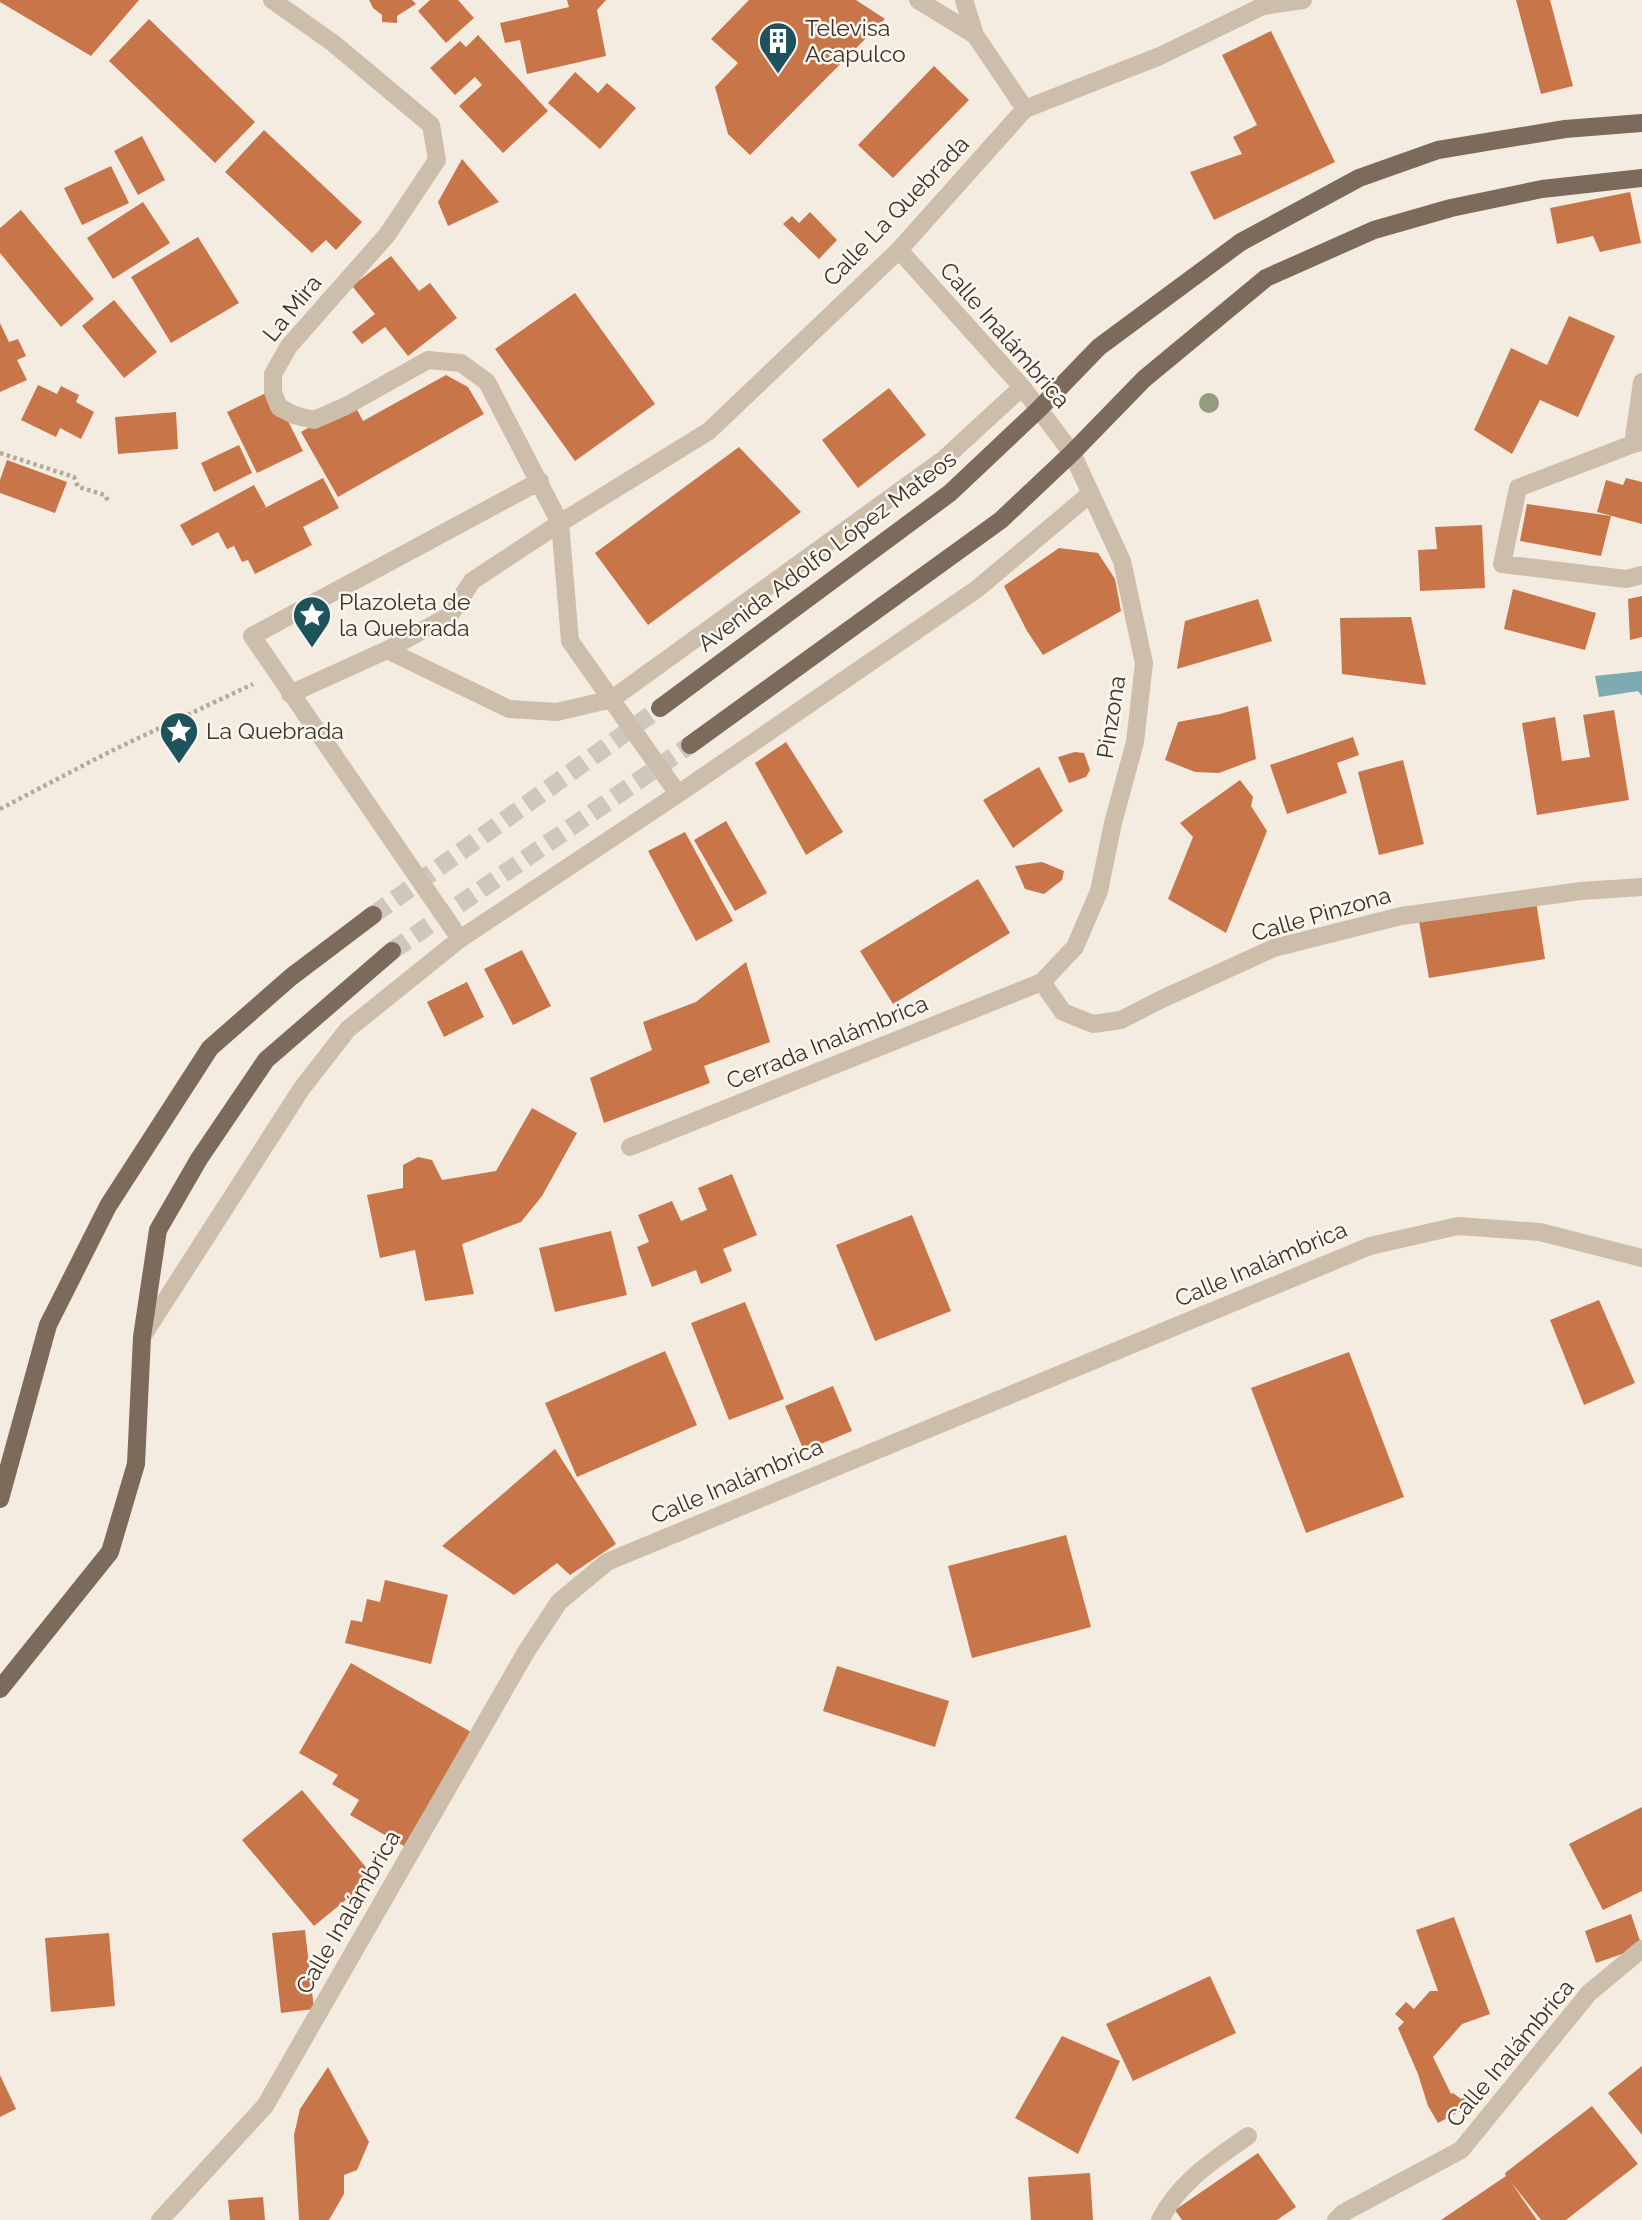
<svg xmlns="http://www.w3.org/2000/svg" width="1642" height="2220" viewBox="0 0 1642 2220" font-family="Raleway,sans-serif">
<style>
.water{fill:#7eaab2}
.building{fill:#c87549}
.lines{fill:none;stroke-linecap:round;stroke-linejoin:round}
.major-tunnel{stroke:#cfc7bc;stroke-width:18;stroke-dasharray:18 9;stroke-linecap:butt}
.path{stroke:#b9a895;stroke-width:4.5;stroke-dasharray:3.5 3.5;stroke-linecap:butt}
.minor{stroke:#cdbeab;stroke-width:18}
.major{stroke:#7c6a5b;stroke-width:18}
.tree{fill:#949b7e}
.labels{text-anchor:middle;stroke-width:5;stroke-linejoin:round;paint-order:stroke}
.poi-label{font-size:23px;fill:#3a312a;stroke:#fbf6ed;text-anchor:start}
.street-label{font-size:23px;fill:#3a312a;stroke:#fbf6ed}
</style>
<rect width="100%" height="100%" fill="#f4ece0"/>
<path class="water" d="M1642,671V696L1638,691L1599,697L1595,676Z"/>
<path class="building" d="M0,0H139L91,56L0,2Z
M369,0H412L416,4L397,16V23L382,22V15L373,8Z
M430,0H458L474,18L446,43L418,11Z
M567,0H606L597,10L606,56L527,74L520,40L505,43L500,23L569,7Z
M749,0H856L885,19L750,155L728,134L715,87L738,63L711,39Z
M1516,0H1550L1573,86L1541,94Z
M149,19L255,122L215,163L109,61Z
M1271,31L1335,162L1214,220L1190,172L1242,154L1233,137L1257,125L1222,55Z
M478,35L548,111L503,153L459,106L482,85L475,77L455,95L430,68L460,41L466,47Z
M934,66L969,100L893,178L858,145Z
M575,72L598,93L607,83L636,108L600,149L548,103Z
M264,130L362,222L336,250L326,240L312,253L225,172Z
M142,136L165,180L138,195L114,151Z
M462,159L499,202L448,226L438,202Z
M111,166L129,203L82,225L64,188Z
M1630,192L1641,243L1600,252L1593,236L1557,244L1550,208Z
M143,202L170,243L113,279L87,238Z
M21,210L94,299L61,327L0,253V228Z
M810,212L837,240L819,259L783,224L792,216L799,223Z
M198,237L239,303L171,343L131,277Z
M391,256L419,291L430,283L457,318L408,356L385,327L362,344L352,332L375,314L352,286Z
M575,293L655,404L575,461L495,349Z
M114,300L157,352L124,378L82,326Z
M1569,316L1615,336L1578,417L1540,400L1512,454L1474,430L1511,348L1547,365Z
M0,323L9,342L18,339L26,356L17,360L27,380L0,392Z
M446,375L468,387L484,414L338,497L301,432L353,402L363,421Z
M38,385L57,394L61,386L79,395L76,402L94,412L81,439L60,428L56,437L21,420Z
M889,388L926,435L858,488L822,440Z
M266,393L277,417L284,413L303,451L257,473L227,412Z
M176,412L178,449L118,454L115,417Z
M239,445L252,473L214,492L201,463Z
M739,447L801,512L648,625L595,553Z
M7,460L67,482L55,513L0,493V480Z
M323,478L339,508L303,527L312,545L255,574L248,560L242,562L234,546L227,549L218,532L192,546L180,525L254,485L266,507L255,513Z
M1626,478L1642,482V524L1597,512L1606,480L1623,485Z
M1527,504L1611,516L1601,556L1520,541Z
M1482,525L1485,588L1420,591L1418,550L1437,549L1435,527Z
M1059,548L1098,553L1115,579L1121,611L1043,655L1027,631L1004,586Z
M1513,589L1596,613L1585,650L1504,629Z
M1642,596V637L1630,640L1628,599Z
M1258,599L1272,641L1177,669L1185,621Z
M1411,617L1426,685L1342,674L1340,618Z
M1248,706L1256,759L1219,773L1195,772L1165,760L1178,722L1220,714Z
M1614,710L1629,800L1537,815L1522,723L1555,717L1562,761L1590,757L1583,715Z
M1353,737L1359,755L1337,763L1347,793L1287,814L1270,765Z
M786,742L843,832L806,855L755,763Z
M1075,752L1084,753L1090,770L1086,777L1069,783L1058,757Z
M1403,760L1424,844L1379,855L1358,772Z
M1039,767L1063,811L1013,848L983,800Z
M1240,780L1253,797L1251,806L1267,831L1226,933L1168,899L1193,837L1180,823Z
M726,821L767,893L735,911L694,840Z
M685,832L733,921L696,941L648,851Z
M1042,862L1064,871L1062,880L1044,894L1025,889L1015,866Z
M978,879L1010,933L893,1004L860,951Z
M1536,901L1545,959L1429,978L1419,921Z
M522,950L551,1006L513,1025L484,969Z
M746,962L770,1042L704,1066L710,1083L604,1123L590,1078L652,1050L643,1022L696,1002Z
M467,982L484,1017L444,1037L427,1002Z
M532,1108L577,1133L542,1196L521,1222L462,1244L474,1294L425,1301L415,1250L380,1258L367,1195L403,1188V1165L418,1157L432,1160L442,1180L496,1171Z
M732,1174L757,1235L723,1249L732,1271L701,1284L696,1270L652,1287L637,1247L649,1242L638,1215L672,1201L681,1221L707,1210L698,1188Z
M912,1215L951,1311L875,1341L836,1245Z
M611,1231L627,1295L555,1312L539,1248Z
M1599,1300L1635,1383L1584,1405L1550,1320Z
M745,1302L784,1399L729,1420L691,1323Z
M665,1351L697,1425L577,1477L545,1403Z
M1349,1352L1404,1497L1306,1533L1251,1388Z
M833,1386L852,1431L804,1451L785,1406Z
M555,1449L616,1544L570,1575L557,1563L514,1595L442,1546Z
M1066,1535L1091,1627L972,1658L948,1566Z
M385,1580L448,1595L431,1664L345,1643L351,1620L362,1622L367,1599L380,1602Z
M351,1663L471,1732L404,1846L350,1815L359,1800L332,1784L338,1775L299,1753Z
M837,1666L949,1701L935,1747L823,1711Z
M302,1790L374,1877L314,1926L242,1840Z
M1642,1807V1891L1603,1910L1569,1844Z
M1631,1914L1642,1947L1596,1963L1585,1931Z
M1454,1917L1490,2014L1462,2024L1433,2057L1451,2094L1453,2093L1461,2099L1470,2094L1475,2103L1438,2123L1428,2106L1418,2074L1398,2028L1404,2022L1395,2014L1406,2002L1414,2009L1430,1991H1438L1416,1930Z
M305,1930L314,2009L281,2013L272,1933Z
M109,1933L115,2006L51,2012L45,1938Z
M1210,1976L1236,2033L1133,2081L1106,2024Z
M1062,2036L1120,2061L1078,2154L1015,2118Z
M1642,2066V2135L1608,2093Z
M328,2067L369,2142L357,2170L344,2175V2194L329,2220H299L294,2135L300,2109Z
M0,2075L16,2109L0,2117Z
M1592,2106L1638,2164L1566,2220H1541L1511,2182L1537,2220H1441L1506,2176L1505,2173Z
M1258,2153L1296,2207L1277,2220H1182L1175,2210Z
M1090,2173L1093,2220H1031L1028,2177Z
M263,2197L265,2220H230L228,2200Z"/>
<g class="lines">
<path class="major-tunnel" d="M373,915L660,708
M392,951L690,745"/>
<path class="path" d="M0,453L74,477L78,487L105,495L109,503
M0,809L111,751L253,684"/>
<path class="minor" d="M272,0L333,43L431,125L437,160L387,235L289,346L273,374V392L279,407L294,415L314,420L346,406L428,360L461,363L487,382L560,523L570,641L678,794
M918,0L975,35
M964,0L975,35L1025,109
M1642,382L1633,444L1642,442
M1633,444L1518,488L1502,564L1626,579L1642,575
M387,650L509,709L557,712L612,699L944,459L1022,387
M290,694L387,650L450,615L472,581L560,523L709,431L899,250L1025,109L1160,56L1263,6L1303,0
M460,939L252,636L540,481
M1042,982L1063,1012L1093,1024L1121,1020L1162,999L1274,948L1401,916L1581,891L1642,887
M630,1147L1042,982L1075,947L1099,891L1113,823L1135,742L1144,663L1122,561L1072,453L1022,387L899,250
M142,1337L302,1088L348,1029L460,939L678,794L977,589L1090,494
M160,2220L265,2106L526,1652L559,1602L607,1562L1370,1246L1458,1226L1540,1232L1642,1258
M1160,2220C1179,2182 1214,2160 1248,2136
M1336,2220L1343,2213L1461,2150L1589,1993L1642,1949"/>
<path class="major" d="M660,708L950,493L1038,410L1099,347L1241,242L1359,178L1438,150L1565,129L1642,123
M690,745L1001,520L1072,453L1144,379L1266,278L1374,230L1451,208L1542,189L1642,178
M0,1499L48,1325L108,1206L210,1048L291,977L373,915
M0,1689L110,1552L136,1464L142,1337L158,1230L199,1159L266,1060L392,951"/>
</g>
<circle class="tree" cx="1209" cy="403" r="10"/>
<defs>
<g id="building-pin" transform="scale(2.0125)"><path d="M0 17L-7.5 6A9.5 9.5 0 1 1 7.5 6Z" fill="#1e535d" stroke="#fbf6ed"/><path d="M-4-6H4V6H1V3H-1V6H-4ZM-2.5-4.3h1.7v1.8h-1.7ZM.8-4.3h1.7v1.8H.8ZM-2.5-1h1.7V.8h-1.7ZM.8-1h1.7V.8H.8Z" fill="#fff"/></g>
<g id="sight-pin" transform="scale(2.0125)"><path d="M0 17L-7.5 6A9.5 9.5 0 1 1 7.5 6Z" fill="#1e535d" stroke="#fbf6ed"/><path d="M0-6L1.8-2.2L6-1.7L2.9 1.2L3.7 5.4L0 3.3L-3.7 5.4L-2.9 1.2L-6-1.7L-1.8-2.2Z" fill="#fff"/></g>
</defs>
<g fill-rule="evenodd">
<use href="#building-pin" x="778" y="41"/>
<use href="#sight-pin" x="312" y="615"/>
<use href="#sight-pin" x="179" y="731"/>
</g>
<g class="labels">
<g class="poi-label">
<text x="805" y="36">Televisa<tspan x="805" dy="26">Acapulco</tspan></text>
<text x="339" y="610">Plazoleta de<tspan x="339" dy="26">la Quebrada</tspan></text>
<text x="206" y="739">La Quebrada</text>
</g>
<g class="street-label">
<text transform="translate(896 211) rotate(-46)" y="8">Calle La Quebrada</text>
<text transform="translate(292 308) rotate(-51)" y="8">La Mira</text>
<text transform="translate(1005 335) rotate(49)" y="8">Calle Inalámbrica</text>
<text transform="translate(827 551) rotate(-37)" y="8">Avenida Adolfo López Mateos</text>
<text transform="translate(1111 717) rotate(-81)" y="8">Pinzona</text>
<text transform="translate(1321 914) rotate(-16)" y="8">Calle Pinzona</text>
<text transform="translate(827 1042) rotate(-22)" y="8">Cerrada Inalámbrica</text>
<text transform="translate(1261 1264) rotate(-23)" y="8">Calle Inalámbrica</text>
<text transform="translate(737 1481) rotate(-23)" y="8">Calle Inalámbrica</text>
<text transform="translate(348 1912) rotate(-60)" y="8">Calle Inalámbrica</text>
<text transform="translate(1510 2053) rotate(-50)" y="8">Calle Inalámbrica</text>
</g>
</g>
</svg>
